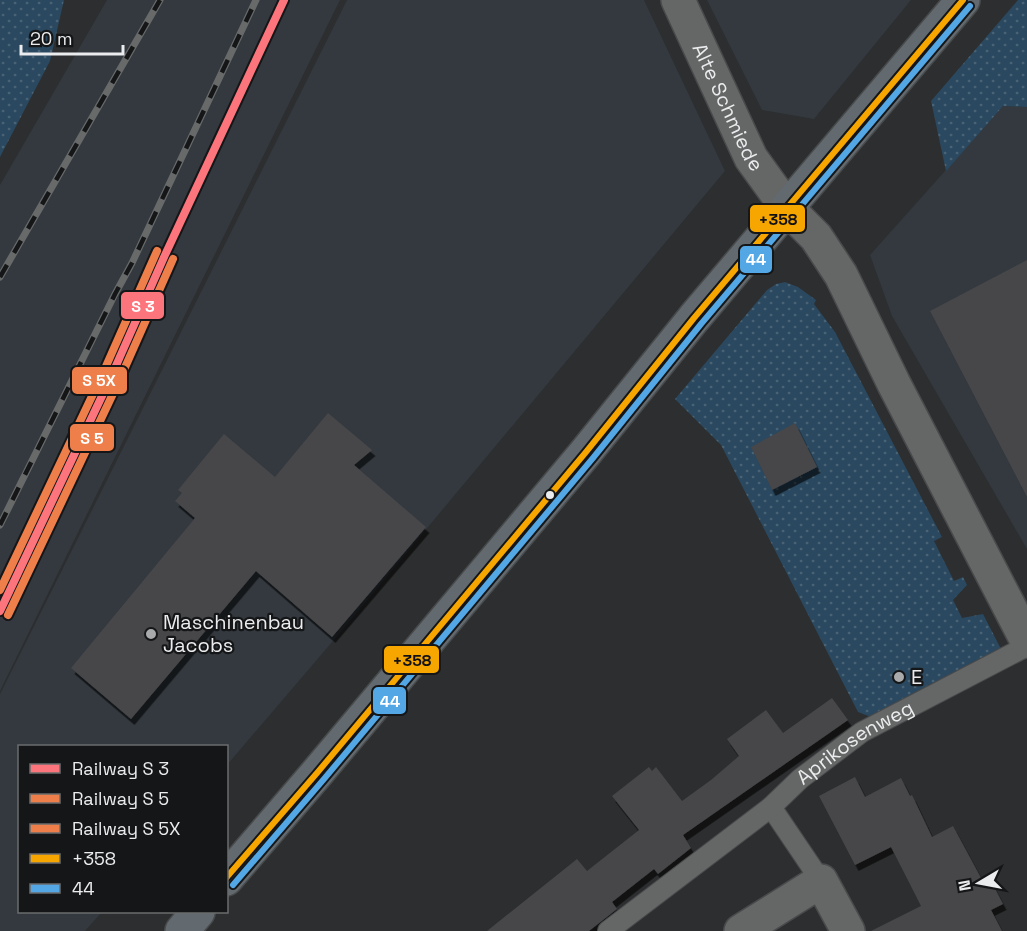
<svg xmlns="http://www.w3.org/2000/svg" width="1027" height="931" viewBox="0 0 1027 931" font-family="'Space Grotesk',sans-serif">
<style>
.built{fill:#33393f}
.grass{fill:url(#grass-dots)}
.building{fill:#464749;filter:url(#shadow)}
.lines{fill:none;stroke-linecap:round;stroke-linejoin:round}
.service-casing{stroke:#484a4b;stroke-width:22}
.minor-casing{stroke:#484a4b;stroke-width:36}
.tertiary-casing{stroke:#484a4b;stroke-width:36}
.primary-casing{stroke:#484a4b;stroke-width:36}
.service{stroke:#656666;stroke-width:20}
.minor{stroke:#656666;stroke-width:33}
.tertiary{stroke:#656666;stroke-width:33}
.primary{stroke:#626a70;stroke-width:33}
.rail-casing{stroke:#686a6a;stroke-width:7}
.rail{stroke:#151617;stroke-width:4.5;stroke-dasharray:14;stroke-linecap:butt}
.bus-1-casing{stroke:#151617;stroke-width:10}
.bus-2-casing{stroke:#151617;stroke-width:10}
.bus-1{stroke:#f7a600;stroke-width:6}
.bus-2{stroke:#53a7e5;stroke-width:6}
.rail-1-casing{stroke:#151617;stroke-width:12}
.rail-2-casing{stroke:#151617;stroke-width:12}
.rail-3-casing{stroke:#151617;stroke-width:12}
.rail-1{stroke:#fc747c;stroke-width:8}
.rail-2{stroke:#ee7e4a;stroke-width:8}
.rail-3{stroke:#ee7e4a;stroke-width:8}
.bus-dot{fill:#ebecee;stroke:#151617;stroke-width:2}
.poi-dot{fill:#a8aaab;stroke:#151617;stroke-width:2}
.labels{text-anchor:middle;stroke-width:4.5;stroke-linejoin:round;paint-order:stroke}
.street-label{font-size:20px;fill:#ebecee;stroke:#151617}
.poi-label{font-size:20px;fill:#ebecee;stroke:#151617;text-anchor:start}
.line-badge{stroke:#151617;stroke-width:2}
.badge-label{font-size:16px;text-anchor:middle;font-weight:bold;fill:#fff}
.pale-badge-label{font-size:16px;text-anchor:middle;font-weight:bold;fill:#111}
</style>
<defs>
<pattern id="grass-dots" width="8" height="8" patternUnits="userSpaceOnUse" patternTransform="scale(1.5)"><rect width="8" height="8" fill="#2a485f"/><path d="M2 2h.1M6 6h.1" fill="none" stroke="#496376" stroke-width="1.8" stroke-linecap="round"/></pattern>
<filter id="shadow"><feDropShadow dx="3.5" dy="6" stdDeviation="0" flood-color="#0009"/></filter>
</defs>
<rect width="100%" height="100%" fill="#2c2e2f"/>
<path class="built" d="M107,0H340L0,691V185Z
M347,0H644L725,171L333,641L227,765L226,746H20V912H102L85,931H0V694Z
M707,0H911L814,119L762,110Z
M1003,106L1027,107V549L892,316L870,255Z"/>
<path class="grass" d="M0,0H64L50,61L0,157Z
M1018,0H1027V107L1003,106L946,171L931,101Z
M785,282L798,287L816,300L814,304L835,332L942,537L934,541L954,581L963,577L967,585L953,600L962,618L983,614L1001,649L871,717L858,712L721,445L675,399L767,290L776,284Z"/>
<path class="building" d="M1027,260V497L930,311Z
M328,413L372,450L354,465L426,527L332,637L256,571L131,719L71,668L195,518L175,501L182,493L178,490L224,434L275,477Z
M795,423L817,467L772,490L751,447Z
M832,698L848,720L683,835L691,848L658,874L654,869L612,902L617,909L589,931H487L577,859L587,871L639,830L612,796L649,767L652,771L656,767L682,801L711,780L739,756L727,739L766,710L783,733Z
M855,777L865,797L901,778L910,796L912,795L932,837L953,826L981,878L988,875L1003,904L991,910L1002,931H871L921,906L891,847L855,865L819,796Z"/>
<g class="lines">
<g class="service-casing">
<g id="service">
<path id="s1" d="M821,881L771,807L800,779L862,732L1027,646"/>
<path d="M608,931L771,807"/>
</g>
</g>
<g class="minor-casing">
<path id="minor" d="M787,208L816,237L841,275L894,384L1027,641
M741,931L821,881L848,931"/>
</g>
<g class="tertiary-casing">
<g id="tertiary">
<path id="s2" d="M678,0L751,158L787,208"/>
</g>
</g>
<g class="primary-casing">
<path id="primary" d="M226,879L317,773L586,452L694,318L963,0
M182,931L198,912"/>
</g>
<use href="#service" class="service"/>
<use href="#minor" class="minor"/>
<use href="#tertiary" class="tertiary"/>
<use href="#primary" class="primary"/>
<g class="rail-casing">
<path id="rail" d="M0,277L160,0
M0,525L115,294L132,263L256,0"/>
</g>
<use href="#rail" class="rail"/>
<g class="bus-1-casing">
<path id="bus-1" d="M226,878L317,773L586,452L694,318L963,0"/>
</g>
<g class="bus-2-casing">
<path id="bus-2" d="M233,885L324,779L593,458L701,324L970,6"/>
</g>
<use href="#bus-1" class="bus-1"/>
<use href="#bus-2" class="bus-2"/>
<g class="rail-1-casing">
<path id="rail-1" d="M0,611L111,377L165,255L284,0"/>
</g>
<g class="rail-2-casing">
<path id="rail-2" d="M8,615L119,381L173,259"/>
</g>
<g class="rail-3-casing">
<path id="rail-3" d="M0,590L103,373L157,251"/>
</g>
<use href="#rail-1" class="rail-1"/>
<use href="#rail-2" class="rail-2"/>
<use href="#rail-3" class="rail-3"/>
</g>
<circle class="bus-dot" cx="550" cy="495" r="5"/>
<g class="poi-dot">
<circle cx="151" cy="634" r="6"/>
<circle cx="899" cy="677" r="6"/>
</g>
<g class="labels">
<g class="street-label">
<text dy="7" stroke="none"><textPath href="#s2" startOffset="118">Alte Schmiede</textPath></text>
<text dy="7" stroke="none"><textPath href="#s1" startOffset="196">Aprikosenweg</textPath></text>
</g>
<g class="poi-label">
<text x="163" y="629">Maschinenbau<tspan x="163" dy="23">Jacobs</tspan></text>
<text x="911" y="684">E</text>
</g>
</g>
<g class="line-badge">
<rect x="749" y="204" width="57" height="29" rx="6" fill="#f7a600"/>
<rect x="739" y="245" width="34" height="29" rx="6" fill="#53a7e5"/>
<rect x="120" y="291" width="45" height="29" rx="6" fill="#fc747c"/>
<rect x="71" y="366" width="57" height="29" rx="6" fill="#ee7e4a"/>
<rect x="69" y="423" width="46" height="29" rx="6" fill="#ee7e4a"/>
<rect x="383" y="645" width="57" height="29" rx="6" fill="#f7a600"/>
<rect x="372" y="686" width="35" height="29" rx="6" fill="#53a7e5"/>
</g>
<g class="badge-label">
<text x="756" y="265">44</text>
<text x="143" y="312">S 3</text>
<text x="99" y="386">S 5X</text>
<text x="92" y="444">S 5</text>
<text x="390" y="707">44</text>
</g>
<g class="pale-badge-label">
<text x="778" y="225">+358</text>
<text x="412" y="666">+358</text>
</g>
<rect x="18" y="745" width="210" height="168" fill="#151617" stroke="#6b6c6d" stroke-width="1.5"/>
<rect x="30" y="764" width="30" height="9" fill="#fc747c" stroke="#6b6c6d" stroke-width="1.5"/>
<text x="72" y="775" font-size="18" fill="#ebecee">Railway S 3</text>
<rect x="30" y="794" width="30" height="9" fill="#ee7e4a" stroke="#6b6c6d" stroke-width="1.5"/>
<text x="72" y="805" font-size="18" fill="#ebecee">Railway S 5</text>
<rect x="30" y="824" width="30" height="9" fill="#ee7e4a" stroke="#6b6c6d" stroke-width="1.5"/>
<text x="72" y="835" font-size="18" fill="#ebecee">Railway S 5X</text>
<rect x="30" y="854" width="30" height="9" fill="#f7a600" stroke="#6b6c6d" stroke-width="1.5"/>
<text x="72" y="865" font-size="18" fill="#ebecee">+358</text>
<rect x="30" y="884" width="30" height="9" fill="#53a7e5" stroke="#6b6c6d" stroke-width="1.5"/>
<text x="72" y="895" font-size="18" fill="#ebecee">44</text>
<g transform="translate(979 883) rotate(260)" stroke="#151617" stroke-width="4.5" paint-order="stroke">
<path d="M0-4.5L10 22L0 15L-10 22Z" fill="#ebecee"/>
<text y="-9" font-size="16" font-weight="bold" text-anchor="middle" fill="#ebecee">N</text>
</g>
<path d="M21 45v9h102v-9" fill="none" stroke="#ebecee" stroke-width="3"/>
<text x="30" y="45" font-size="18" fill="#ebecee" stroke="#151617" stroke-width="4.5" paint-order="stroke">20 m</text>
</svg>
